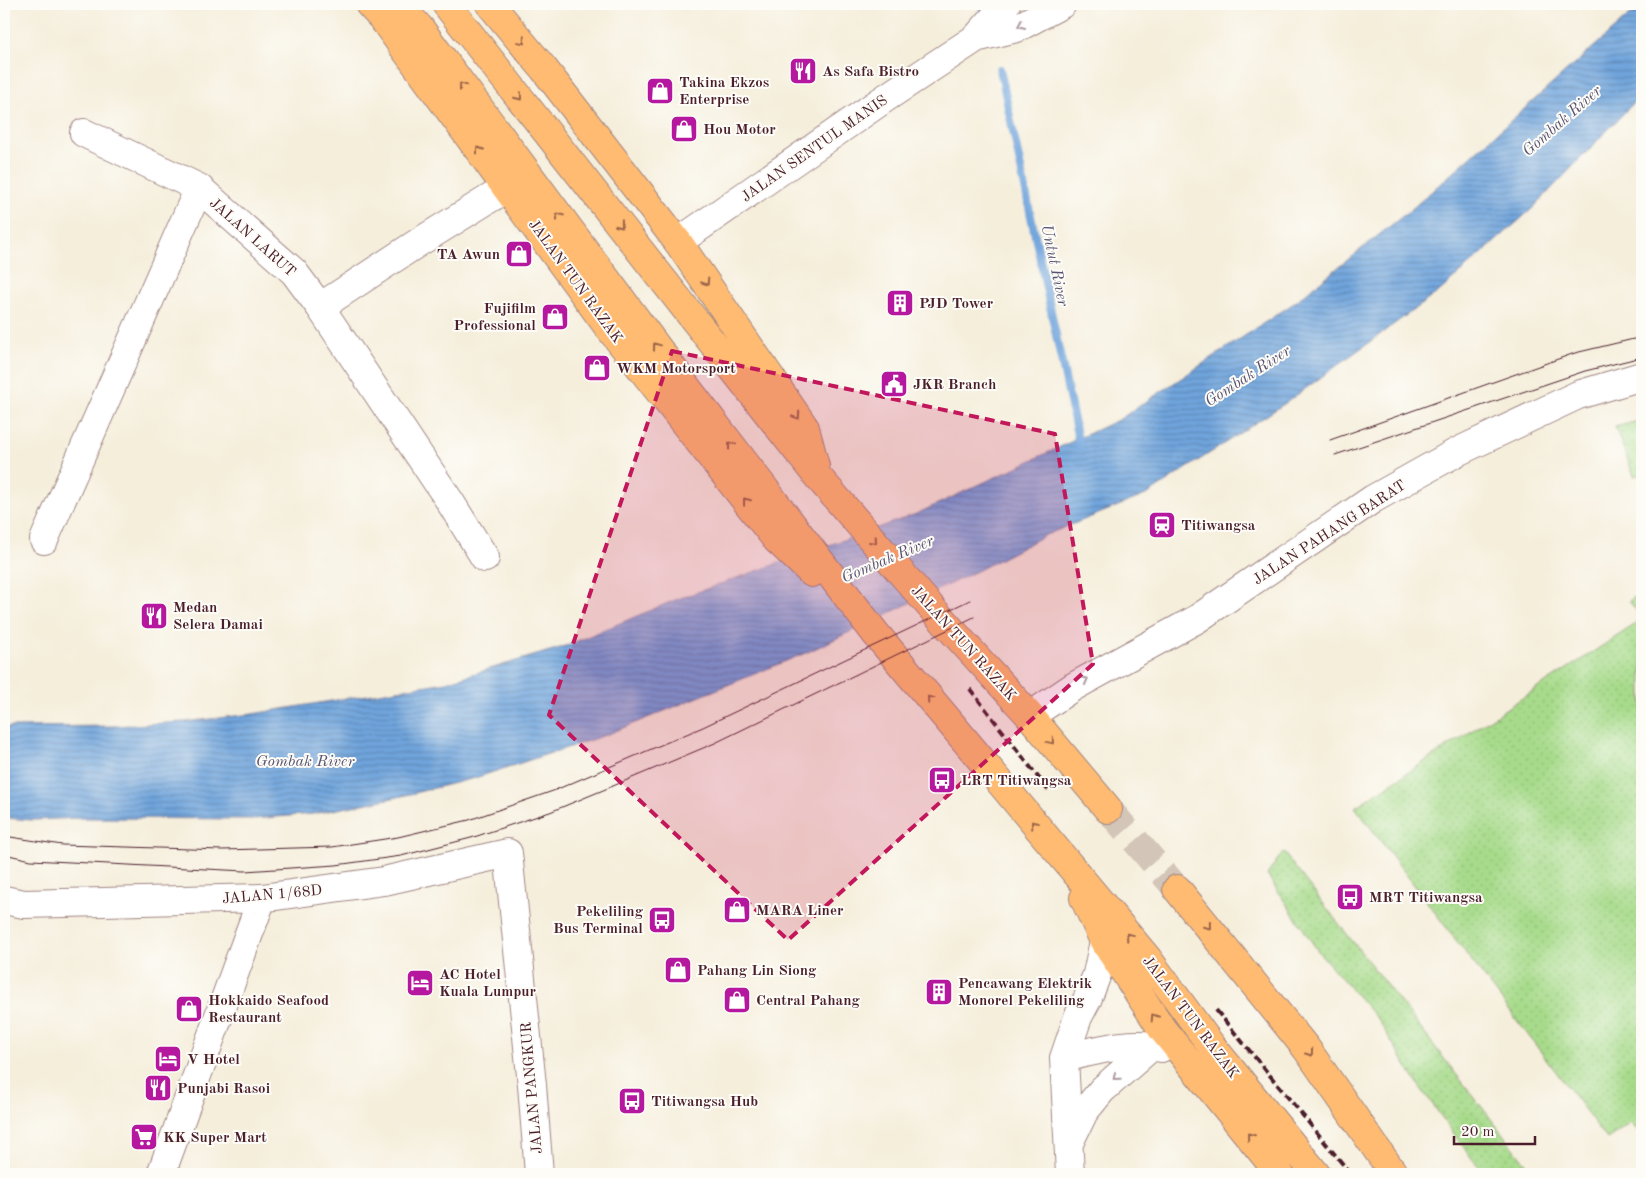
<svg xmlns="http://www.w3.org/2000/svg" width="1646" height="1178" viewBox="0 0 1646 1178" font-family="'Old Standard TT',serif">
<style>
.grass{fill:url(#grass-dots);stroke:#787d5b}
.water{fill:url(#water-rules);stroke:#5c6284}
.lines{fill:none;stroke-linecap:round;stroke-linejoin:round}
.stream{stroke:#6fa4dc;stroke-width:8}
.major-tunnel{stroke:#d3c5b8;stroke-width:28;stroke-dasharray:28 14;stroke-linecap:butt}
.minor-casing{stroke:#a08683;stroke-width:30}
.major-casing{stroke:#a08683;stroke-width:30}
.minor{stroke:#fff;stroke-width:28}
.major{stroke:#ffbb71;stroke-width:28}
.tram{stroke:#4a1f2b;stroke-width:1}
.rail{stroke:#4a1f2b;stroke-width:4;stroke-dasharray:8 4;stroke-linecap:butt}
.oneway{stroke:#ae9aa0}
.oneway2{stroke:#9b654a}
.marked{fill:#c2185b;fill-opacity:0.2;stroke:#c2185b;stroke-width:4;stroke-dasharray:10 6;stroke-linejoin:round}
.labels{text-anchor:middle;stroke-width:4;stroke-linejoin:round;paint-order:stroke}
.poi-label{font-size:15px;font-weight:bold;fill:#4a1f2b;stroke:#fdfcf7;text-anchor:start}
.street-label{font-size:15px;fill:#4a1f2b;stroke:#fdfcf7}
.water-label{font-size:16px;font-style:italic;fill:#595472;stroke:#fdfcf7}
</style>
<defs>
<pattern id="grass-dots" width="8" height="8" patternUnits="userSpaceOnUse" patternTransform="scale(1.25)"><rect width="8" height="8" fill="#a7db8b"/><path d="M2 2h.1M6 6h.1" fill="none" stroke="#91bc78" stroke-width="1.8" stroke-linecap="round"/></pattern>
<pattern id="water-rules" width="6" height="5" patternUnits="userSpaceOnUse" patternTransform="scale(1.25)"><rect width="6" height="5" fill="#6fa4dc"/><path d="M0 2.5h6" fill="none" stroke="#5d85b3"/></pattern>
</defs>
<rect width="100%" height="100%" fill="#fdfcf7"/>
<filter id="ink" filterUnits="userSpaceOnUse"><feTurbulence type="fractalNoise" baseFrequency=".02" numOctaves="2"/><feDisplacementMap in="SourceGraphic" scale="10" xChannelSelector="R" yChannelSelector="G"/><feConvolveMatrix kernelMatrix="1 2 1 2 8 2 1 2 1" color-interpolation-filters="sRGB"/></filter>
<filter id="wash" filterUnits="userSpaceOnUse"><feTurbulence type="fractalNoise" baseFrequency=".0096" numOctaves="4" result="noise"/><feDisplacementMap in="SourceGraphic" scale="20" xChannelSelector="R" yChannelSelector="G"/><feGaussianBlur stdDeviation="1.12" result="paint"/><feColorMatrix in="noise" values="0 0 0 0 0 0 0 0 0 0 0 0 0 0 0 0 0 1.4 0 .05"/><feComposite in="paint" operator="in"/></filter>
<g filter="url(#wash)">
<rect width="100%" height="100%" fill="#f5eedb"/>
<path class="grass" d="M1642,420V474L1634,476L1615,427Z
M1642,592V618L1629,601Z
M1642,620V1137L1631,1123L1607,1139L1355,807Z
M1283,852L1534,1174H1486L1473,1160L1417,1083L1379,1021L1318,951L1267,875Z"/>
<path class="water" d="M1642,4V94L1534,207L1441,290L1287,402L1148,494L1046,535L977,571L808,652L606,735L475,778L398,797L313,814L253,819L83,818L32,820L4,818V727L113,726L185,722L252,714L446,682L563,647L675,600L916,514L1120,419L1291,305L1414,207Z"/>
<g class="lines">
<path class="stream" d="M981,4L982,8
M1000,69L1080,449"/>
</g>
</g>
<g filter="url(#ink)">
<g class="lines">
<path class="major-tunnel" d="M1108,809L1177,889"/>
<g class="minor-casing">
<path id="minor" d="M976,38L1017,28L1062,4
M84,133L199,188L294,272L320,307L449,500L485,558
M678,242L884,99L976,38L1006,4
M320,307L416,244L492,197L508,189
M44,540L199,188
M1030,716L1073,687L1197,619L1373,499L1457,452L1578,395L1642,376
M4,900L24,904L262,898L384,881L508,853L532,1085L539,1174
M1064,1058C1091,1052 1134,1039 1161,1048
M1069,1143L1084,1112L1102,1090L1153,1045
M161,1174L262,898
M1070,1174L1064,1058L1078,1017L1087,1000L1097,974L1104,941"/>
</g>
<g class="major-casing">
<path id="major" d="M369,4L382,18L606,324L776,539L812,573
M397,4L419,27L685,385L876,634L1148,959L1211,1045L1316,1174
M446,4L818,477L937,614L1030,716L1108,809
M490,4L544,69L678,242L805,428L815,466
M1177,889L1306,1048L1394,1174
M1084,898L1104,941L1162,1029L1280,1174"/>
</g>
<use href="#minor" class="minor"/>
<use href="#major" class="major"/>
<path class="tram" d="M1330,440L1575,353L1642,337
M1335,455L1585,371L1642,357
M4,836L62,845L222,850L332,847L398,837L469,820L553,791L703,727L970,600
M4,854L31,860L245,871L336,865L401,856L471,838L550,812L613,786L715,743L974,617"/>
<path class="rail" d="M970,689L1048,790
M1216,1010L1351,1174"/>
</g>
<defs><path id="oneway-chevron" d="M-2-3.5L2.5 0L-2 3.5" fill="none" stroke-width="1.6" stroke-linecap="round" stroke-linejoin="round" transform="scale(1.25)"/></defs>
<g class="oneway">
<use href="#oneway-chevron" transform="translate(1021 25) rotate(155)"/>
<use href="#oneway-chevron" transform="translate(1085 680) rotate(-29)"/>
<use href="#oneway-chevron" transform="translate(1116 1077) rotate(139)"/>
</g>
<g class="oneway2">
<use href="#oneway-chevron" transform="translate(522 41) rotate(50)"/>
<use href="#oneway-chevron" transform="translate(462 86) rotate(-127)"/>
<use href="#oneway-chevron" transform="translate(519 97) rotate(52)"/>
<use href="#oneway-chevron" transform="translate(479 150) rotate(-126)"/>
<use href="#oneway-chevron" transform="translate(559 216) rotate(-127)"/>
<use href="#oneway-chevron" transform="translate(620 225) rotate(52)"/>
<use href="#oneway-chevron" transform="translate(706 282) rotate(56)"/>
<use href="#oneway-chevron" transform="translate(656 346) rotate(-127)"/>
<use href="#oneway-chevron" transform="translate(797 416) rotate(56)"/>
<use href="#oneway-chevron" transform="translate(731 445) rotate(-127)"/>
<use href="#oneway-chevron" transform="translate(746 501) rotate(-128)"/>
<use href="#oneway-chevron" transform="translate(874 541) rotate(49)"/>
<use href="#oneway-chevron" transform="translate(930 699) rotate(-130)"/>
<use href="#oneway-chevron" transform="translate(1051 741) rotate(50)"/>
<use href="#oneway-chevron" transform="translate(1034 824) rotate(-130)"/>
<use href="#oneway-chevron" transform="translate(1208 926) rotate(51)"/>
<use href="#oneway-chevron" transform="translate(1129 936) rotate(-130)"/>
<use href="#oneway-chevron" transform="translate(1154 1017) rotate(-123)"/>
<use href="#oneway-chevron" transform="translate(1310 1053) rotate(55)"/>
<use href="#oneway-chevron" transform="translate(1250 1136) rotate(-129)"/>
</g>
</g>
<path class="marked" d="M672,351L1055,434L1093,664L788,940L549,715Z"/>
<defs>
<g id="restaurant-square" transform="scale(1.4375)"><rect x="-9" y="-9" width="18" height="18" rx="4" fill="#b5179e" stroke="#fdfcf7"/><path d="M-5-6h1v4h1v-4h1v4h1v-4h1v5L-1.5 .5V6h-2V.5L-5-1ZM5-6V6H3V1.5H1.5Q1.5-4 5-6Z" fill="#fff"/></g>
<g id="shop-square" transform="scale(1.4375)"><rect x="-9" y="-9" width="18" height="18" rx="4" fill="#b5179e" stroke="#fdfcf7"/><path d="M-5-2.5h2.3a2.7 3.5 0 0 1 5.4 0H5L5.5 6h-11ZM-1.5-2.5h3a1.5 2.3 0 0 0-3 0Z" fill="#fff"/></g>
<g id="building-square" transform="scale(1.4375)"><rect x="-9" y="-9" width="18" height="18" rx="4" fill="#b5179e" stroke="#fdfcf7"/><path d="M-4-6H4V6H1V3H-1V6H-4ZM-2.5-4.3h1.7v1.8h-1.7ZM.8-4.3h1.7v1.8H.8ZM-2.5-1h1.7V.8h-1.7ZM.8-1h1.7V.8H.8Z" fill="#fff"/></g>
<g id="civic-square" transform="scale(1.4375)"><rect x="-9" y="-9" width="18" height="18" rx="4" fill="#b5179e" stroke="#fdfcf7"/><path d="M-.6-6.5H3V-4.5H.6V-3L4-1V1h2V6H-6V1h2V-1L-.6-3ZM-1.2 2.5V6h2.4V2.5Z" fill="#fff"/></g>
<g id="station-square" transform="scale(1.4375)"><rect x="-9" y="-9" width="18" height="18" rx="4" fill="#b5179e" stroke="#fdfcf7"/><path d="M-3-6H3Q5-6 5-4V2Q5 4 3 4L4.5 6H3L1.5 4h-3L-3 6H-4.5L-3 4Q-5 4-5 2V-4Q-5-6-3-6ZM-3.5-4v3h7v-3ZM-3.5 1v1.5H-2V1ZM2 1v1.5H3.5V1Z" fill="#fff"/></g>
<g id="bus-square" transform="scale(1.4375)"><rect x="-9" y="-9" width="18" height="18" rx="4" fill="#b5179e" stroke="#fdfcf7"/><path d="M-5-6H5V4H4V6H2V4H-2V6H-4V4H-5ZM-3.5-4V0h7V-4ZM-3.5 1.2v1.5H-2V1.2ZM2 1.2v1.5H3.5V1.2Z" fill="#fff"/></g>
<g id="hotel-square" transform="scale(1.4375)"><rect x="-9" y="-9" width="18" height="18" rx="4" fill="#b5179e" stroke="#fdfcf7"/><path d="M-6-4.5h1.5V1H6V5H4.5V3h-9V5H-6ZM-4 0a1.8 1.8 0 1 1 3.6 0ZM.5 0V-2.5h3Q6-2.5 6 0Z" fill="#fff"/></g>
<g id="supermarket-square" transform="scale(1.4375)"><rect x="-9" y="-9" width="18" height="18" rx="4" fill="#b5179e" stroke="#fdfcf7"/><path d="M-6-5.5h2.5l.6 2H6L4.5 2H-2.5L-4.4-4H-6ZM-1.5 3.2a1.3 1.3 0 1 0 .1 0ZM3 3.2a1.3 1.3 0 1 0 .1 0Z" fill="#fff"/></g>
</defs>
<g fill-rule="evenodd">
<use href="#restaurant-square" x="803" y="71"/>
<use href="#shop-square" x="660" y="91"/>
<use href="#shop-square" x="684" y="129"/>
<use href="#shop-square" x="519" y="254"/>
<use href="#building-square" x="900" y="303"/>
<use href="#shop-square" x="555" y="317"/>
<use href="#shop-square" x="597" y="368"/>
<use href="#civic-square" x="894" y="384"/>
<use href="#station-square" x="1162" y="525"/>
<use href="#restaurant-square" x="154" y="616"/>
<use href="#bus-square" x="942" y="780"/>
<use href="#bus-square" x="1350" y="897"/>
<use href="#shop-square" x="737" y="910"/>
<use href="#bus-square" x="662" y="920"/>
<use href="#shop-square" x="678" y="970"/>
<use href="#hotel-square" x="420" y="983"/>
<use href="#building-square" x="939" y="992"/>
<use href="#shop-square" x="737" y="1000"/>
<use href="#shop-square" x="189" y="1009"/>
<use href="#hotel-square" x="168" y="1059"/>
<use href="#restaurant-square" x="158" y="1088"/>
<use href="#bus-square" x="632" y="1101"/>
<use href="#supermarket-square" x="144" y="1137"/>
</g>
<g class="labels">
<g class="poi-label">
<text x="822" y="76">As Safa Bistro</text>
<text x="679" y="87">Takina Ekzos<tspan x="679" dy="17">Enterprise</tspan></text>
<text x="703" y="134">Hou Motor</text>
<text x="500" y="259" text-anchor="end">TA Awun</text>
<text x="919" y="308">PJD Tower</text>
<text x="536" y="313" text-anchor="end">Fujifilm<tspan x="536" dy="17">Professional</tspan></text>
<text x="616" y="373">WKM Motorsport</text>
<text x="913" y="389">JKR Branch</text>
<text x="1181" y="530">Titiwangsa</text>
<text x="173" y="612">Medan<tspan x="173" dy="17">Selera Damai</tspan></text>
<text x="961" y="785">LRT Titiwangsa</text>
<text x="1369" y="902">MRT Titiwangsa</text>
<text x="756" y="915">MARA Liner</text>
<text x="643" y="916" text-anchor="end">Pekeliling<tspan x="643" dy="17">Bus Terminal</tspan></text>
<text x="697" y="975">Pahang Lin Siong</text>
<text x="439" y="979">AC Hotel<tspan x="439" dy="17">Kuala Lumpur</tspan></text>
<text x="958" y="988">Pencawang Elektrik<tspan x="958" dy="17">Monorel Pekeliling</tspan></text>
<text x="208" y="1005">Hokkaido Seafood<tspan x="208" dy="17">Restaurant</tspan></text>
<text x="756" y="1005">Central Pahang</text>
<text x="187" y="1064">V Hotel</text>
<text x="177" y="1093">Punjabi Rasoi</text>
<text x="651" y="1106">Titiwangsa Hub</text>
<text x="163" y="1142">KK Super Mart</text>
</g>
<g class="street-label">
<text transform="translate(814 148) rotate(-35)" y="5">JALAN SENTUL MANIS</text>
<text transform="translate(253 237) rotate(42)" y="5">JALAN LARUT</text>
<text transform="translate(576 281) rotate(54)" y="5">JALAN TUN RAZAK</text>
<text transform="translate(1329 532) rotate(-33)" y="5">JALAN PAHANG BARAT</text>
<text transform="translate(964 643) rotate(48)" y="5">JALAN TUN RAZAK</text>
<text transform="translate(272 894) rotate(-5)" y="5">JALAN 1/68D</text>
<text transform="translate(1191 1017) rotate(53)" y="5">JALAN TUN RAZAK</text>
<text transform="translate(531 1088) rotate(-95)" y="5">JALAN PANGKUR</text>
</g>
<g class="water-label">
<text transform="translate(1561 120) rotate(-41)" y="6">Gombak River</text>
<text transform="translate(1056 265) rotate(78)" y="6">Untut River</text>
<text transform="translate(1247 375) rotate(-33)" y="6">Gombak River</text>
<text transform="translate(887 558) rotate(-23)" y="6">Gombak River</text>
<text x="305" y="766">Gombak River</text>
</g>
</g>
<rect width="1646" height="1178" fill="none" stroke="#fdfcf7" stroke-width="20"/>
<path d="M1454 1136v8h81v-8" fill="none" stroke="#4a1f2b" stroke-width="2.5"/>
<text x="1461" y="1136" font-size="15" fill="#4a1f2b" stroke="#fdfcf7" stroke-width="4" paint-order="stroke">20 m</text>
</svg>
